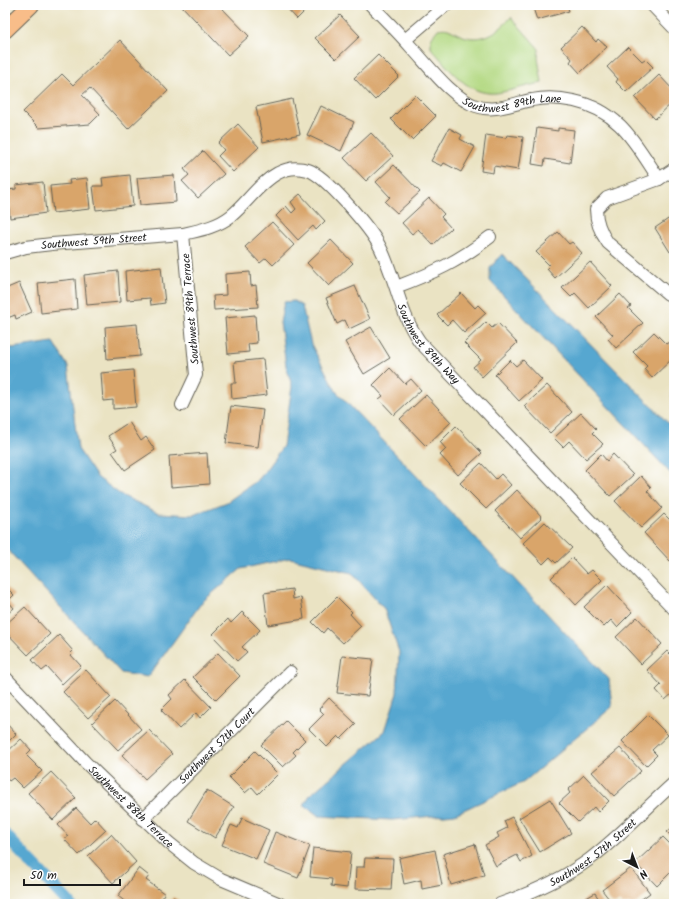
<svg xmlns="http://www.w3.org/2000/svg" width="679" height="909" viewBox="0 0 679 909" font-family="Kalam,sans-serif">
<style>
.green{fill:#b4d983;stroke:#687a50}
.water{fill:#56a7d0;stroke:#396276}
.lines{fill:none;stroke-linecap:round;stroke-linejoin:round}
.canal{stroke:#56a7d0;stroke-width:13}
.building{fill:#d9a56b}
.minor-casing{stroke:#646256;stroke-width:14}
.major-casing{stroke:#646256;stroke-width:18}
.minor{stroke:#fff;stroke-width:12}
.major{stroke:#f8bd89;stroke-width:16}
.labels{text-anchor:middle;stroke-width:4;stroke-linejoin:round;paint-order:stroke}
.street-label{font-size:11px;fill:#1c1c1c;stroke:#fff}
</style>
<rect width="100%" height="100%" fill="#fff"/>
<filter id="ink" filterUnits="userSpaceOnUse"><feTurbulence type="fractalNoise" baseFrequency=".025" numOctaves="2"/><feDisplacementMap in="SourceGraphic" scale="8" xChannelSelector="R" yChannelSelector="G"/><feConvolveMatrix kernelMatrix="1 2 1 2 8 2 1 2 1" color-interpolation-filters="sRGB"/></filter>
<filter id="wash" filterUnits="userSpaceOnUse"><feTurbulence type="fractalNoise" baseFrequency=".012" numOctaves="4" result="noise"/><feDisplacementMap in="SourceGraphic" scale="16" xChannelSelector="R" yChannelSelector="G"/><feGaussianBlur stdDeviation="0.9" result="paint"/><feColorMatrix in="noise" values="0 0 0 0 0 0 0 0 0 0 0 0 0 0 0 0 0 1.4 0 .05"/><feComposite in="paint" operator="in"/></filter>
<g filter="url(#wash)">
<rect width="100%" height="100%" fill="#eae3c3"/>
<path class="green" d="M511,17L539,49L538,58L542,83C527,85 512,91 497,93C467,96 449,68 431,48V38L438,29C448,27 450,30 458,34C479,44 497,34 511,17Z"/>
<path class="water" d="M502,254L674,429V477L490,281V268Z
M294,301L302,306L311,344L336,391L609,679L612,707L524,782L455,814L392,820L319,816L304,805L310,795L385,731L397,693L399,652L384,609L352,573L290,558L241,569L202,602L148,677L121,673L5,547V345L12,348L53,342L68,366L78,449L97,477L121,495L159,513L193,515L227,502L259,479L283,446L292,386L286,366L280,322L284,302Z"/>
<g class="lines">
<path class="canal" d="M5,835L70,904"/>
</g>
<g id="blocks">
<path class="building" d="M181,5H219L249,36L228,55Z
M284,5H311L297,19Z
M532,5H567L569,11L537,20Z
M340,15L360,36L336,59L315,38Z
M582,27L596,42L598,39L607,47L580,73L570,62L572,59L561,47Z
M120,40L168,91L128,129L90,88L82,95L100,114L90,124L39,128L23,112L62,74L73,85Z
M628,47L642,61L645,59L653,67L626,92L616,82L618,79L607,67Z
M378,55L399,76L375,100L354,78Z
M659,75L674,91V101L655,119L635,98Z
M415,95L436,116L412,140L391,119Z
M292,99L300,134L263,142L256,107Z
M321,106L354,122L341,151L307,135Z
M238,124L259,147L233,172L218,156L224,150L218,143Z
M449,128L462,135L460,139L475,147L461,172L444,163L442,166L431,161Z
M537,128L558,131V128L574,130L570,163L545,159L544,166L532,164Z
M371,133L393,156L366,181L344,158Z
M486,135L506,138L507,135L523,137L518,170L494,166L493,173L481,171Z
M203,151L224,174L198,198L182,181L189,175L184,169Z
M394,165L420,192L397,213L385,202L390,197L376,182Z
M130,175L133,206L96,210L93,186H103L102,178Z
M174,175L176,202L140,205L137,178Z
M87,178L90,209L53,213L50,186L70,184L69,180Z
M43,182L46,213L10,218L7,190L16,189V185Z
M300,194L325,221L316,230L313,226L298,240L276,216L286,206L292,213L296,209L291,202Z
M429,198L444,214L441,217L451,228L433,245L418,229L412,234L402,223Z
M674,215V250L670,252L655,228Z
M272,222L294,245L273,265L266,258L260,263L245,247Z
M558,232L569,244L572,242L582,253L555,278L547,269L550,266L536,252Z
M331,240L353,263L329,286L307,263Z
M590,262L612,286L589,308L575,293L571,297L562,288Z
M161,267L165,303L151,305L150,298L127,300L125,271Z
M118,271L120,302L87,305L84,275Z
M250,272L251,286L256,285L258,307L214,310L213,296L226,295L225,274Z
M75,279L77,309L41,313L38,283Z
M19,283L32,312L16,319L15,315L5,319V289Z
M355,286L370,319L349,329L345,320L337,324L326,298Z
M461,293L475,308L478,305L486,313L464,333L452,320L447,325L437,315Z
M620,294L631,306L628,308L643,323L616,348L608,339L613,335L596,317Z
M255,315L257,343L248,344L249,352L228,354L225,318Z
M486,322L492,328L498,323L517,343L482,377L473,367L481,360L464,343Z
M137,324L140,356L107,359L105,327Z
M371,327L390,358L364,374L345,342Z
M654,332L666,344L669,342L674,348V357L652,378L644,369L647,366L633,352Z
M263,359L267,395L232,399L231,383H236L234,362Z
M510,360L516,366L523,360L542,380L519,401L495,375Z
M390,368L405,384L411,379L421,390L394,415L379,399L383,396L373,385Z
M133,370L136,407L113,409V400L103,401L101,373Z
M672,373H674V410H671Z
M547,385L572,412L550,433L524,406Z
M426,395L451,422L426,446L400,419Z
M231,406L263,410L258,447L226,443Z
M581,413L596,429L592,433L603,444L586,459L569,441L563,447L554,438Z
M129,422L141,441L146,437L155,450L125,470L112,452L117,449L108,436Z
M456,426L482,453L458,475L440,455L446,449L440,442Z
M207,453L209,484L171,487L169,456Z
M601,454L607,461L613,454L633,475L610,496L585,470Z
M481,463L496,479L501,474L511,485L486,509L460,483Z
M641,476L651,487L647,491L662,508L641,528L615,501Z
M517,490L542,517L520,538L495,511Z
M664,514L674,524V557L670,561L644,533Z
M545,522L572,548L556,563L550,557L543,564L523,543Z
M572,558L587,574L592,570L602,580L576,605L551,578Z
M607,585L632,612L617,627L611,620L604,627L584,607Z
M5,586L14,595L8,601L14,608L5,616Z
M292,589L293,599L301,597L304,619L268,625L264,593Z
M337,597L352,612L350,614L361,626L343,643L327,628L323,633L312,622Z
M25,607L50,634L28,655L5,631V625Z
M242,612L260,630L242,647L247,652L237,661L212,635L228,619L231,623Z
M637,617L662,644L641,664L616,637Z
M59,635L73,651L70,654L81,666L62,684L47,667L42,671L32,660Z
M667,651L674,658V692L665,700L656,690L661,685L647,670Z
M218,653L240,676L216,700L193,677Z
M342,656L373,659L368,696L337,693Z
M86,670L111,697L88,718L63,692Z
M185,680L211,707L200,718L196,713L179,729L161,710L172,699L169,695Z
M329,698L356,724L341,739L338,736L327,747L309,729L324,714L319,709Z
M115,701L141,729L118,750L92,723Z
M648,715L668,735L652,750L657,755L646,766L622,741Z
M286,721L305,740L293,752L296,755L283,767L261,745Z
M5,722L16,734L5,745Z
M149,730L172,754L145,779L122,755Z
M21,739L31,750L26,755L42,771L23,788L13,778L9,781L5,776V754Z
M620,748L641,771L614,796L592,772Z
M255,751L278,774L258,794L252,787L245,793L229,777Z
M51,772L76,798L53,820L28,793Z
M584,775L609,801L598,812L594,807L578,822L559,803L570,793L568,790Z
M207,790L234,807L215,838L188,821Z
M550,799L571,833L540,852L519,818Z
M76,808L90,823L95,818L106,830L79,855L64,839L68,836L58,825Z
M512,817L532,856L521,862L517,855L496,866L485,845L499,837L497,833L507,828L504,821Z
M242,818L269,830L256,859L222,845L231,825L238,828Z
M674,826V839L667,832Z
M275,832L310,846L298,878L263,864Z
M111,834L136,862L113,883L88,856Z
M663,837L674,848V869L657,886L635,863Z
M475,844L484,875L451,885L443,854Z
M313,848L351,852L347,888L331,886L332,879L310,877Z
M435,850L442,885L422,889L421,880L404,884L399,858Z
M365,858L393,859L391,890L355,889L356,867H364Z
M139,868L149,876L146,880L165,894L158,904H128L118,896Z
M631,868L650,893L635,904H622L621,902L613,904L602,890Z
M595,893L602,904H585L583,900Z
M173,897L185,904H169Z"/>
</g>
</g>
<g filter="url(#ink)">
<use href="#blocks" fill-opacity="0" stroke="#646256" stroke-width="1"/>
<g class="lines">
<g class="minor-casing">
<g id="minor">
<path id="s1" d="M371,5C385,19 398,32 411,47C429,66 451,97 476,106C495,113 513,103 532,100C547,97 560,98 574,101C620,111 635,143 659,179"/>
<path d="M652,5L674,28"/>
<path d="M405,40L446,5"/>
<path d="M674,169L659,179L607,198L596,209C596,222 600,232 608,243L668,294H674"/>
<path id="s2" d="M5,253L26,247L52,244L183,234C200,230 217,227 231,216C247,203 259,183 278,173C287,168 298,167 308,170C326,176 371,229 380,247C396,278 399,313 420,342L674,609"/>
<path d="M396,287C433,273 458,262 490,237"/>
<path d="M182,405L196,375L183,234"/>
<path id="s3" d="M5,677L86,763L169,843L194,863L221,879L280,904"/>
<path id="s4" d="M143,819L290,672"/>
<path id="s5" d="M500,904C531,893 563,879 590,859C620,836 646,808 674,783"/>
</g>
</g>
<g class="major-casing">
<path id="major" d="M5,30L31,5"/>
</g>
<use href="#minor" class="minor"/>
<use href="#major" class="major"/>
</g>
</g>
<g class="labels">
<g class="street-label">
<text dy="4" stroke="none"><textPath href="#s1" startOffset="183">Southwest 89th Lane</textPath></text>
<text dy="4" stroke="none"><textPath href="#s2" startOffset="90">Southwest 59th Street</textPath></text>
<text transform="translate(190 309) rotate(-95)" y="4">Southwest 89th Terrace</text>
<text dy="4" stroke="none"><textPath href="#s2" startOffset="542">Southwest 89th Way</textPath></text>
<text dy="4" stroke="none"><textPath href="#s4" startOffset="104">Southwest 57th Court</textPath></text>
<text dy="4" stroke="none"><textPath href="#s3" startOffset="181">Southwest 88th Terrace</textPath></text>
<text dy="4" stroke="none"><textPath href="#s5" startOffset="107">Southwest 57th Street</textPath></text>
</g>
</g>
<rect width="679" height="909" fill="none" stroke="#fff" stroke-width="20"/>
<g transform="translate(637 867) rotate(138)" stroke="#ffffff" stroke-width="3" paint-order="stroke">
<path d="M0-3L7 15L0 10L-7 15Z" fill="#1c1c1c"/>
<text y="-6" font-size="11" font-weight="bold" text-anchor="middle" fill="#1c1c1c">N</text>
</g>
<path d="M24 879v6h96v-6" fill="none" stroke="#1c1c1c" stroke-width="2"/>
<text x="30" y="879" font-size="12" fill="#1c1c1c" stroke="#ffffff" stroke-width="3" paint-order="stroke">50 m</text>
</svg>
